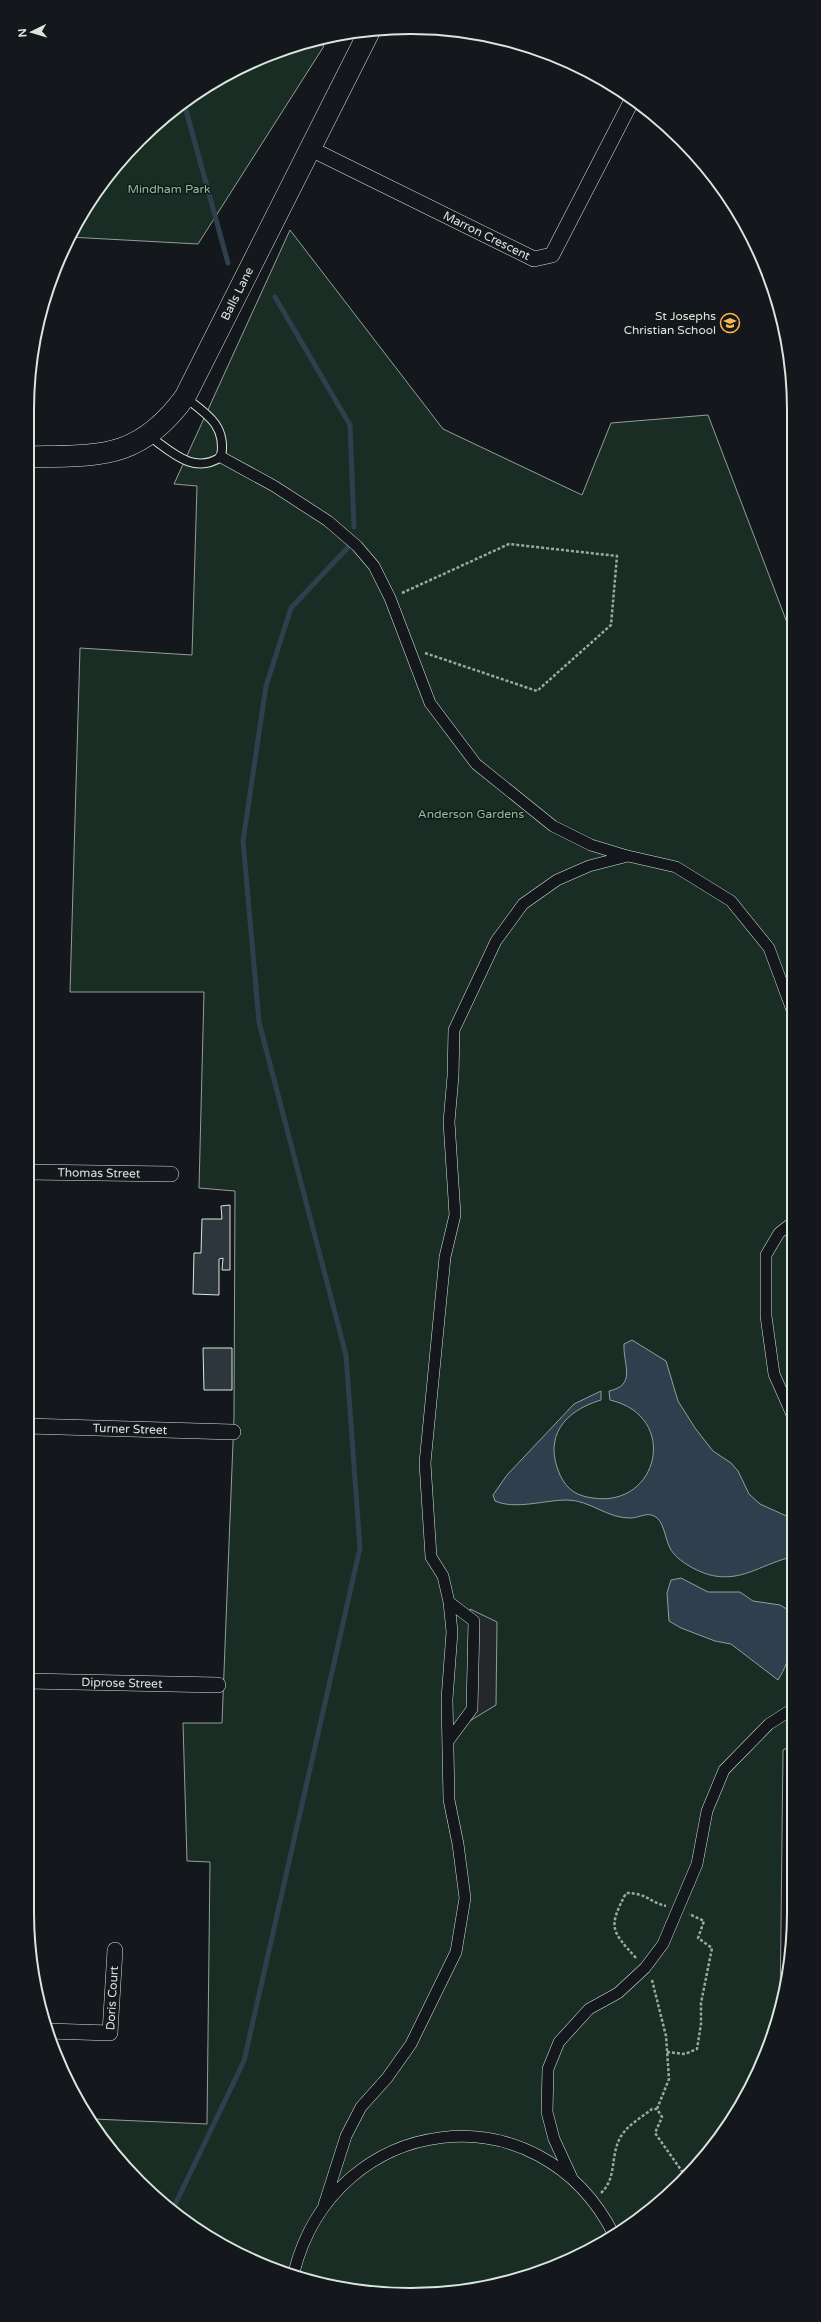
<svg xmlns="http://www.w3.org/2000/svg" width="821" height="2322" viewBox="0 0 821 2322" font-family="'Varela Round',sans-serif">
<style>
.green{fill:#1a2d24;stroke:#939e99}
.parking{fill:#24282b;stroke:#939e99}
.water{fill:#2f3f4d;stroke:#939e99}
.lines{fill:none;stroke-linecap:round;stroke-linejoin:round}
.stream{stroke:#2f3f4d;stroke-width:5}
.building{fill:#2c363c;stroke:#d8e6dc}
.service-casing{stroke:#d8e6dc;stroke-width:10}
.pedestrian-casing{stroke:#d8e6dc;stroke-width:12}
.minor-casing{stroke:#d8e6dc;stroke-width:16}
.secondary-casing{stroke:#d8e6dc;stroke-width:22}
.path{stroke:#9da8a2;stroke-width:2.5;stroke-dasharray:3 2;stroke-linecap:butt}
.service{stroke:#14181c;stroke-width:8}
.pedestrian{stroke:#14181c;stroke-width:11}
.minor{stroke:#14181c;stroke-width:15}
.secondary{stroke:#14181c;stroke-width:21}
.labels{text-anchor:middle;stroke-width:3;stroke-linejoin:round;paint-order:stroke}
.park-label{font-size:12px;fill:#8ac095;stroke:#14181c}
.street-label{font-size:12px;fill:#d8e6dc;stroke:#14181c}
.poi-label{font-size:12px;fill:#d8e6dc;stroke:#14181c;text-anchor:end}
.rim{fill:none;stroke:#d8e6dc;stroke-width:2}
</style>
<rect width="100%" height="100%" fill="#14181c"/>
<path class="green" d="M315,41L324,46L198,244L69,237L106,177L157,122L219,78L287,47Z
M290,230L443,429L582,495L611,423L708,415L791,633L794,1745L783,1750L780,2012L729,2125L682,2183L624,2230L510,2282L436,2294L361,2292L241,2255L177,2216L122,2165L94,2119L207,2124L210,1862L187,1861L183,1723H222L234,1417L235,1191L199,1188L204,992H70L80,648L192,655L197,486L174,484Z"/>
<path class="parking" d="M470,1609L497,1622L496,1705L468,1722Z"/>
<path class="water" d="M632,1340L666,1361L678,1401L695,1428L713,1451L731,1463L738,1471L749,1494L760,1504L793,1519V1557C765,1562 745,1581 715,1576C701,1574 676,1561 670,1548C665,1539 664,1520 654,1516C647,1512 638,1518 631,1518C608,1519 590,1500 567,1500C545,1500 515,1510 495,1501L493,1495L507,1475L574,1404L601,1391V1400C564,1411 543,1437 560,1475C567,1490 577,1496 593,1498C659,1508 680,1416 610,1400L609,1391C637,1385 623,1365 624,1344Z
M681,1578L708,1592H740L753,1601L780,1605L790,1611C795,1637 792,1657 778,1680L731,1644L715,1641L681,1628L669,1621L667,1593L671,1580Z"/>
<g class="lines">
<path class="stream" d="M184,103L228,263
M275,297L350,425L354,527
M172,2211L244,2061L360,1548L346,1355L259,1022L243,841L266,686L291,608L353,542"/>
</g>
<path class="building" d="M230,1205V1270H222L223,1258L219,1259V1295L193,1294L194,1253H201L202,1219H222L221,1206Z
M203,1348H232V1390H204Z"/>
<g class="lines">
<g class="service-casing">
<path id="service" d="M149,436C172,452 193,475 221,457C227,426 207,414 186,398"/>
</g>
<g class="pedestrian-casing">
<path id="pedestrian" d="M221,457L274,486L328,521L357,546L374,566L390,598L430,703L476,764L553,826L591,845L627,856
M793,1222L779,1233L766,1255V1316L774,1374L793,1417
M449,1740L472,1709L474,1621L449,1602
M572,2178L554,2139L547,2112L548,2069L559,2042L589,2009L618,1993L645,1968L663,1944L697,1864L707,1811L724,1770L769,1724L794,1708
M324,2205L346,2136L361,2107L387,2078L411,2044L456,1952L465,1898L458,1844L449,1800L447,1699L452,1632L449,1602L443,1576L431,1557L425,1463L445,1257L455,1215L449,1122L453,1076L454,1030L496,941L523,904L557,880L589,866L628,856L676,867L731,901L769,948L792,1010
M294,2272C335,2112 539,2086 614,2235"/>
</g>
<g class="minor-casing">
<g id="minor">
<path id="s1" d="M311,149L534,259L552,255L631,102"/>
<path id="s2" d="M27,1172L171,1174"/>
<path id="s3" d="M27,1426L233,1432"/>
<path id="s4" d="M27,1681L218,1685"/>
<path id="s5" d="M48,2031L110,2033L115,1950"/>
</g>
</g>
<g class="secondary-casing">
<g id="secondary">
<path id="s6" d="M27,457C99,455 138,461 185,397L370,30"/>
</g>
</g>
<path class="path" d="M402,593L509,544L617,556L611,625L537,691L425,653
M636,1958C611,1930 608,1928 626,1893C647,1893 649,1902 666,1906
M652,1980L666,2036L669,2079L657,2109
M667,2052L685,2054L697,2049L701,2024V2003L712,1948L698,1938L704,1921L689,1914
M601,2193C617,2178 610,2157 620,2138C626,2126 642,2117 652,2109H657L662,2117L655,2133L686,2177"/>
<use href="#service" class="service"/>
<use href="#pedestrian" class="pedestrian"/>
<use href="#minor" class="minor"/>
<use href="#secondary" class="secondary"/>
</g>
<defs>
<g id="school-ring" transform="scale(1)"><circle r="9.5" fill="#14181c" stroke="#ffb74d" stroke-width="1.5"/><path d="M0-5L7-2L0 1L-7-2ZM-4 1L0 2.5L4 1V4Q0 6-4 4Z" fill="#ffb74d"/></g>
</defs>
<g fill-rule="evenodd">
<use href="#school-ring" x="730" y="323"/>
</g>
<g class="labels">
<g class="park-label">
<text x="169" y="193">Mindham Park</text>
<text x="471" y="818">Anderson Gardens</text>
</g>
<g class="street-label">
<text dy="4" stroke="none"><textPath href="#s1" startOffset="196">Marron Crescent</textPath></text>
<text dy="4" stroke="none"><textPath href="#s6" startOffset="294">Balls Lane</textPath></text>
<text dy="4" stroke="none"><textPath href="#s2" startOffset="72">Thomas Street</textPath></text>
<text dy="4" stroke="none"><textPath href="#s3" startOffset="103">Turner Street</textPath></text>
<text dy="4" stroke="none"><textPath href="#s4" startOffset="95">Diprose Street</textPath></text>
<text dy="4" stroke="none"><textPath href="#s5" startOffset="97">Doris Court</textPath></text>
</g>
<g class="poi-label">
<text x="716" y="320">St Josephs<tspan x="716" dy="14">Christian School</tspan></text>
</g>
</g>
<path d="M0 0H821V2322H0ZM410 34H411A376 376 0 0 1 787 410V1912A376 376 0 0 1 411 2288H410A376 376 0 0 1 34 1912V410A376 376 0 0 1 410 34Z" fill="#14181c" fill-rule="evenodd"/>
<path class="rim" d="M410 34H411A376 376 0 0 1 787 410V1912A376 376 0 0 1 411 2288H410A376 376 0 0 1 34 1912V410A376 376 0 0 1 410 34Z"/>
<g transform="translate(32 32) rotate(265)" stroke="#14181c" stroke-width="3" paint-order="stroke">
<path d="M0-3L7 15L0 10L-7 15Z" fill="#d8e6dc"/>
<text y="-6" font-size="11" font-weight="bold" text-anchor="middle" fill="#d8e6dc">N</text>
</g>
</svg>
